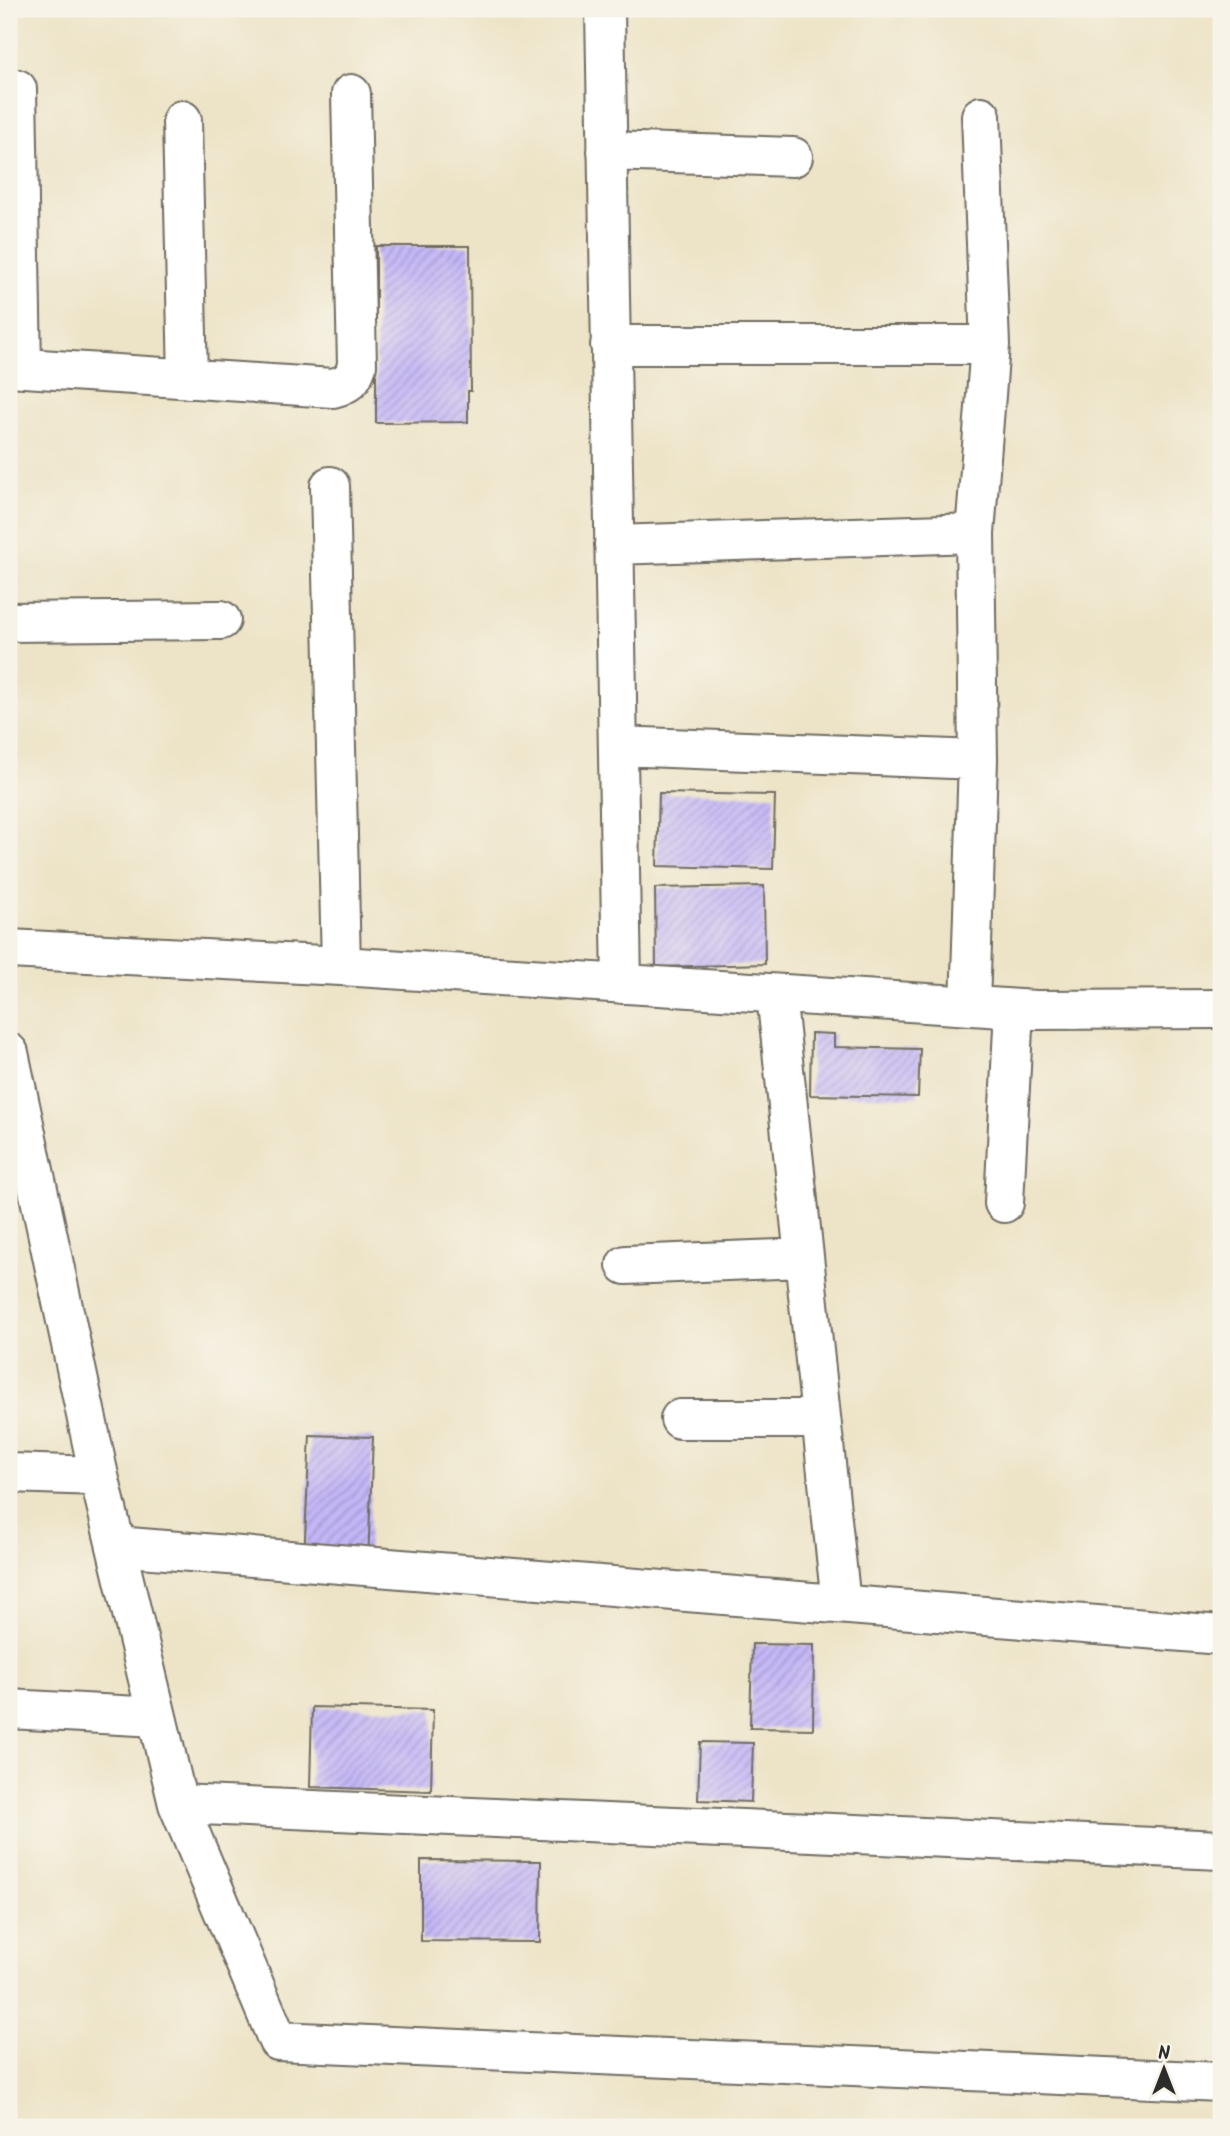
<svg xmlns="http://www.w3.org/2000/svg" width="1230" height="2136" viewBox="0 0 1230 2136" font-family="Kalam,sans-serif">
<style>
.building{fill:url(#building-hatch)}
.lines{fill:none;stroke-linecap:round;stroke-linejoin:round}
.minor-casing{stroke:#6f6c62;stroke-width:42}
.minor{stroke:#fff;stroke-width:38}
</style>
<defs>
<pattern id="building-hatch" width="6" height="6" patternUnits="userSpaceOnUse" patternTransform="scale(1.75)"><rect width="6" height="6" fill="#c5b7f8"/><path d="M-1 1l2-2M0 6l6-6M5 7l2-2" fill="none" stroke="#a095c9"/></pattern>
</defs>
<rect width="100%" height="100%" fill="#f7f3e8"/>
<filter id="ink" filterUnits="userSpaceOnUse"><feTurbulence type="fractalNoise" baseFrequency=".0143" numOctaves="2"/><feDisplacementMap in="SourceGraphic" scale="14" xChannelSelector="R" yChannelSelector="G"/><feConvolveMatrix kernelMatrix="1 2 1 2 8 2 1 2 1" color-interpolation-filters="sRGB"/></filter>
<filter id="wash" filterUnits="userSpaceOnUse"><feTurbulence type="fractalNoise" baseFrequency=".00686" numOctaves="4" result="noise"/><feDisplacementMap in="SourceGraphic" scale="28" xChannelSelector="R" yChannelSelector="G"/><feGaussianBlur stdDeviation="1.57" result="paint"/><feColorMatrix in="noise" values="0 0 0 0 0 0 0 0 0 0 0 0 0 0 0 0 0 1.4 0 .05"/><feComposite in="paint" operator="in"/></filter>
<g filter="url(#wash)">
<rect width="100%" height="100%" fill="#ede4c7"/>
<g id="blocks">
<path class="building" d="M376,246H470L471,391H468V422L376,423Z
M659,793L775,795L773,869L657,866Z
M764,886L765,964L656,967L655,888Z
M811,1033L834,1034V1047L920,1049L918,1097L810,1095Z
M310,1435L373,1437L368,1561L304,1558Z
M752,1644L814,1645L813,1729L750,1728Z
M312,1707L433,1710L431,1791L310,1787Z
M700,1742L753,1743L751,1802L698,1800Z
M421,1860L541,1861L540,1942L421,1941Z"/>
</g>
</g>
<g filter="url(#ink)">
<use href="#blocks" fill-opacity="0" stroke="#6f6c62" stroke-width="2"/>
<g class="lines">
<g class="minor-casing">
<path id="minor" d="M605,9L622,984
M17,89L22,368
M182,120L188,379
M607,151L793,157
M610,345H990
M9,367L333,388C348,384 353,380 357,365L351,94
M330,486L341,966
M614,545L975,533
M9,622L221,620
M618,746L978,760
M9,949L341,966L1036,1010L1221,1009
M776,994L841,1604
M970,1006L978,760L975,533L990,345L981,116
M9,1053L99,1476L178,1804L1221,1850
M1004,1203L1014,1009
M626,1265L804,1258
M680,1419H821
M9,1473L99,1476
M116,1546L1221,1635
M9,1709L157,1717
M178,1804L278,2041L1221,2082"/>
</g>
<use href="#minor" class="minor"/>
</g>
</g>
<rect width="1230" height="2136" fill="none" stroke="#f7f3e8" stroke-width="35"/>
<g transform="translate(1164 2069)" stroke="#f7f3e8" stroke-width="5" paint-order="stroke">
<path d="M0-5L12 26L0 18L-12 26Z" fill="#2b2b2b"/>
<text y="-10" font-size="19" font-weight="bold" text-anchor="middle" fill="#2b2b2b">N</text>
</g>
</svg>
